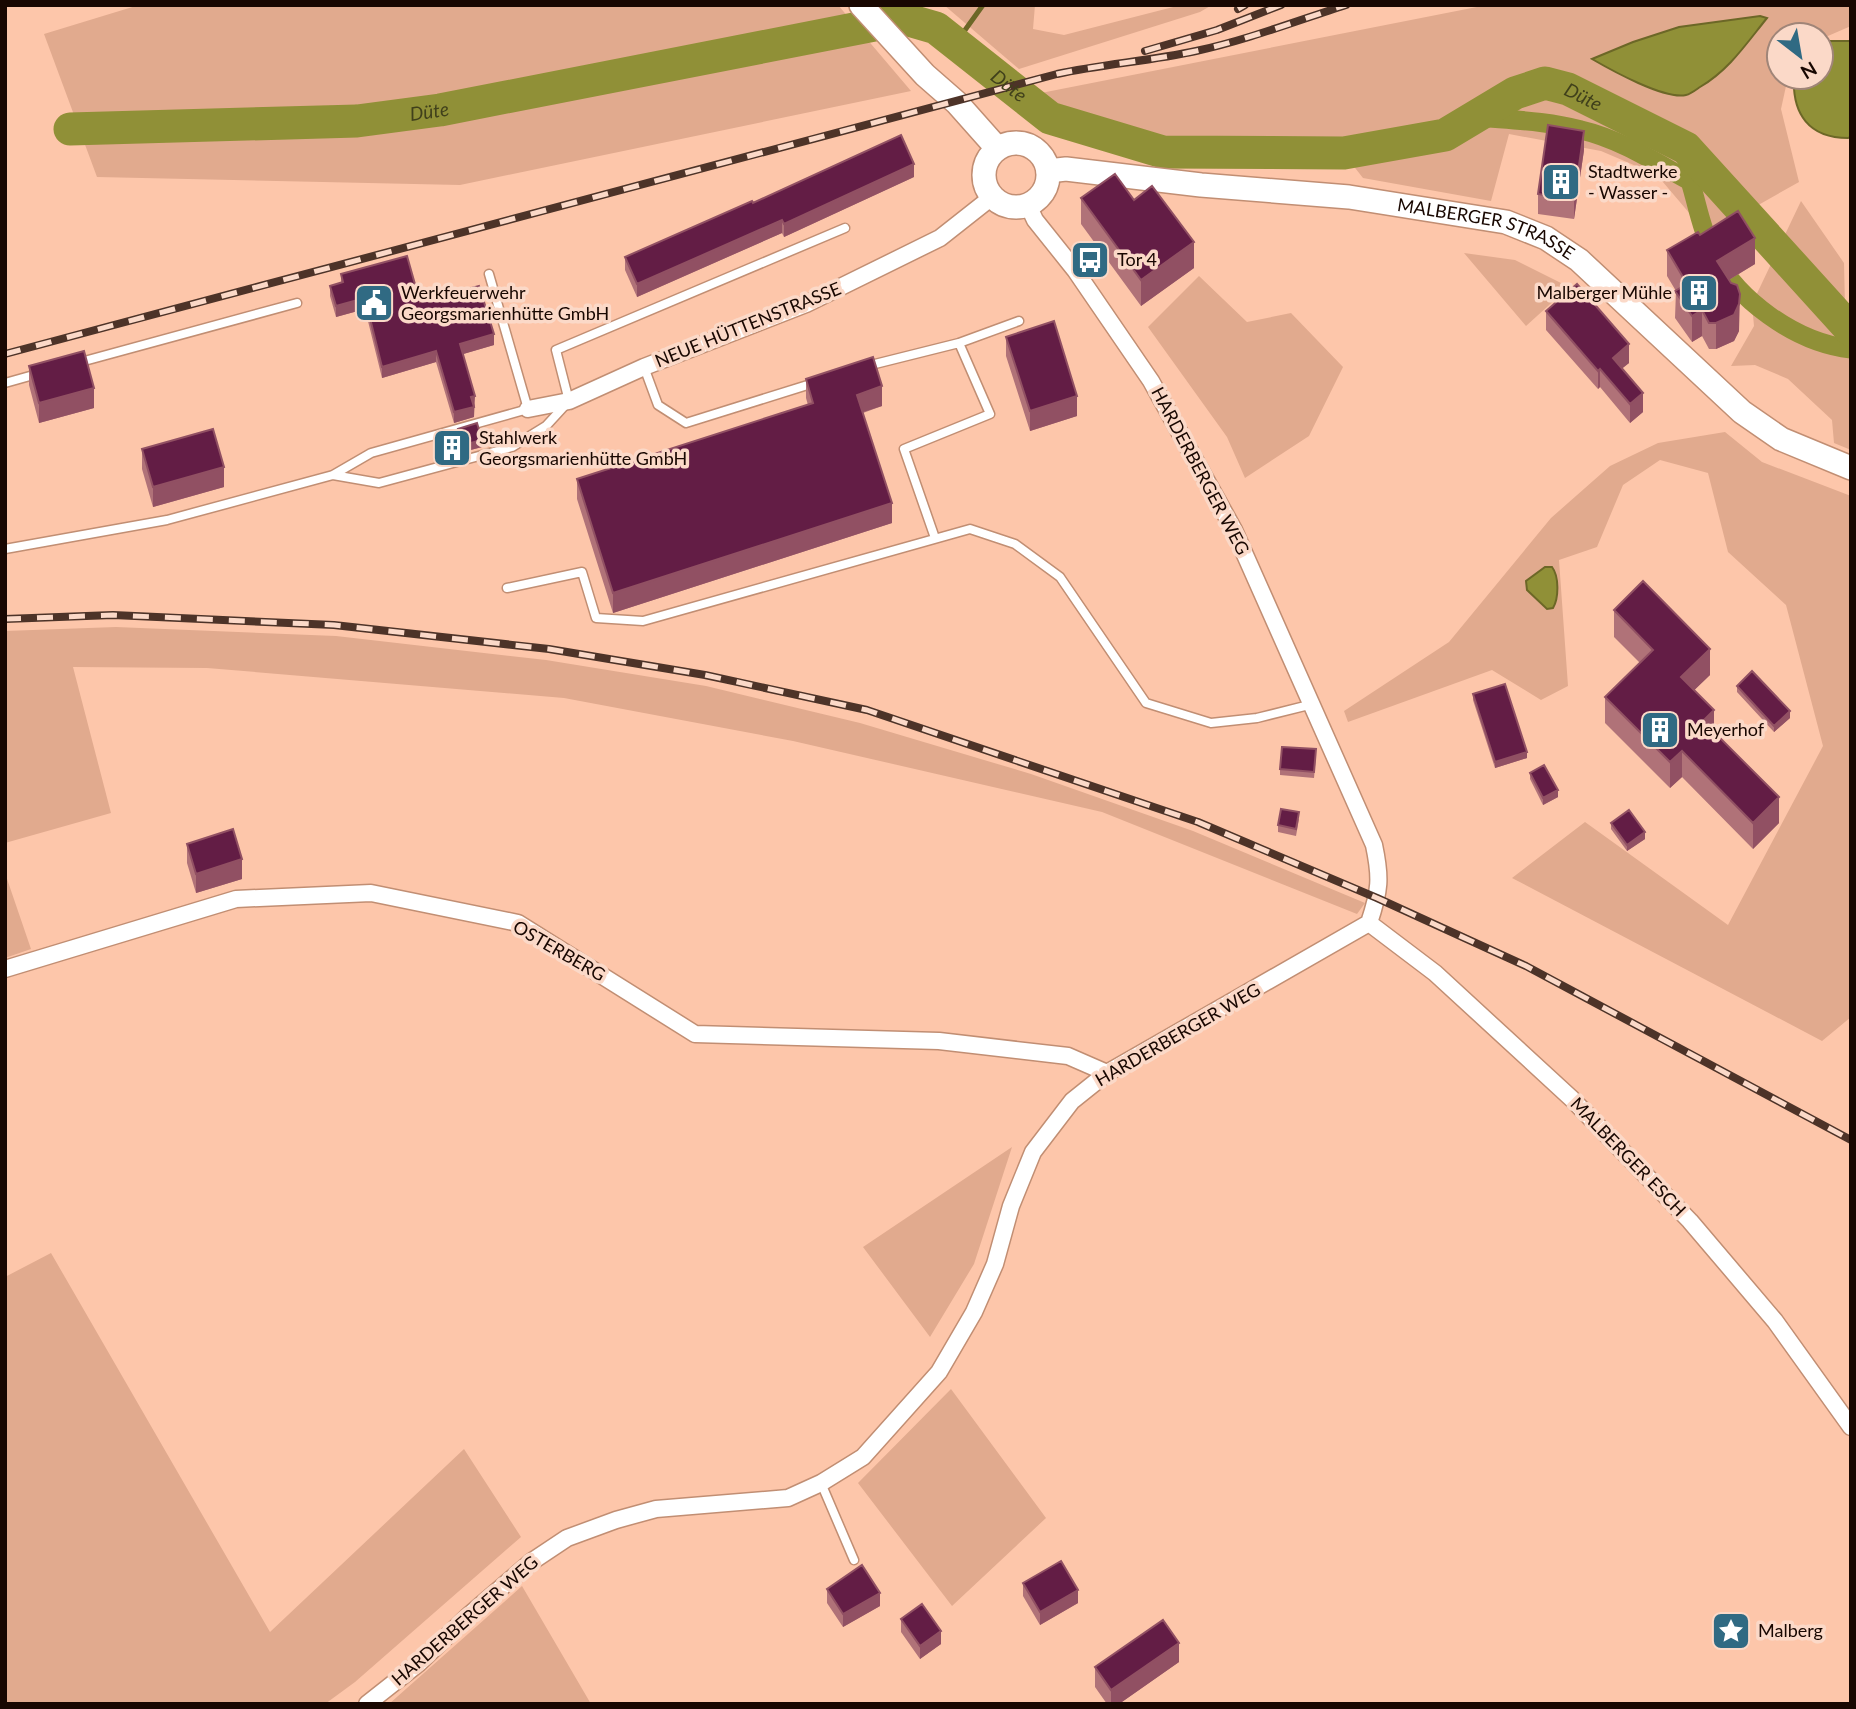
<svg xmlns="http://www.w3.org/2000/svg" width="1856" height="1709" viewBox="0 0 1856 1709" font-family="Lato,sans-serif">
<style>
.green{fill:#e1aa8e}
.water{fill:#909037;stroke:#6c6727;stroke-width:2}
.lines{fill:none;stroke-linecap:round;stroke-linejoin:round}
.stream{stroke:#6c6727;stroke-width:5}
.canal{stroke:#909037;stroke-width:19}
.river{stroke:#909037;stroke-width:33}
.lane-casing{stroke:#c18e73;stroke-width:11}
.street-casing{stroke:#c18e73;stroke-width:19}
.secondary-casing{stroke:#c18e73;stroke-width:26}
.lane{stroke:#fff;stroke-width:8}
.street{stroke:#fff;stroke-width:16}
.secondary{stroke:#fff;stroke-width:23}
.rail-casing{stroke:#4d3328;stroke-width:8}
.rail{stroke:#fbd9c8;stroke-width:5;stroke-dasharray:16;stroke-linecap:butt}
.wall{fill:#b07278}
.shaded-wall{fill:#915063}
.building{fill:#631d45;stroke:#915063;stroke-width:2}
.labels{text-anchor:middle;stroke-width:7;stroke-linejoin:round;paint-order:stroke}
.poi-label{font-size:18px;fill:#180701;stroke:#fbd9c8;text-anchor:start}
.street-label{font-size:18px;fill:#180701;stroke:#fbd9c8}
.water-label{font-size:19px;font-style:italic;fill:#40401b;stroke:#fbd9c8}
</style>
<rect width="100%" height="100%" fill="#fdc6aa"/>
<path class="green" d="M139,5H838L911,91L460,185L97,177L44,34Z
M944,5H1035L1033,29L1064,35L1181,5H1212L1200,12L1019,69Z
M1487,5H1851V26L1821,39V35H1779V77H1788L1781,109L1799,182L1707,234L1657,175L1601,151L1509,134L1491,201L1363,178L1334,141H1164L1072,115L1041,93Z
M1801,201L1844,263L1845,307L1851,311V450L1834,443L1832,420L1788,379L1755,365L1731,366L1754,326L1752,304Z
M1464,253L1515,260L1569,287L1526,326Z
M1199,276L1247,322L1291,313L1343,367L1309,436L1245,478L1227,437L1148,327Z
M1725,432L1762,462L1851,496V1017L1822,1041L1512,878L1585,822L1728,925L1823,746L1786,605L1728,552L1708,473L1660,460L1623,485L1597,547L1559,560L1568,686L1541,700L1492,670L1348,722L1344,711L1449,642L1551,518L1610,466L1658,443Z
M116,627L336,636L546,660L706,686L860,723L1031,774L1193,831L1365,903L1357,914L1102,812L793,741L564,698L207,668L73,667L111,813L5,843V631Z
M5,873L31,949L5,958Z
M1012,1147L974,1264L930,1337L863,1247Z
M51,1253L270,1632L464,1449L521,1537L355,1682L325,1704H5V1277Z
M951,1389L1046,1518L952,1606L858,1483Z
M522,1586L591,1704H389Z"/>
<path class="water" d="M1760,16L1767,18C1746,44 1729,70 1700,87C1697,89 1691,94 1686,95C1665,100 1611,70 1592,59L1633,42L1679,27Z
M1828,41H1851V137L1848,138C1809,138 1792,114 1794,77H1821V45Z
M1545,567H1552C1559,576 1559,598 1553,608L1547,609L1527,590L1526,581Z"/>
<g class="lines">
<path class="stream" d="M955,44L983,5"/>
<path class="canal" d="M1478,117C1512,120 1548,121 1581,130C1620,139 1655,162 1690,181C1697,203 1701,228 1711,248C1734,299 1796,343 1851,349"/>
<path class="river" id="s1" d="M70,129L357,121L440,110L905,19L936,28L1050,118L1163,152L1344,153L1445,135L1515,93L1545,83L1568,89L1686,148L1851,330"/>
<g class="lane-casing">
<path id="lane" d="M77,363L297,303
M867,366L959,343
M644,367L658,405L686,423L814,383
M5,383L37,374
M333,475L379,483L512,447L546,426L569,401L556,350L845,228
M935,538L904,449L990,414L959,343L1019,321
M5,549L167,520L333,475L371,453L528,409L489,274
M507,588L582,572L596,618L643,621L970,529L1015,544L1060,577L1146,703L1211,723L1257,718L1313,704
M821,1483L854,1560"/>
</g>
<g class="street-casing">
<path id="street" d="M528,409L569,401L644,367L806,304L940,238L992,197
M1369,923L1435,973L1572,1099L1690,1221L1775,1321L1851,1427
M5,969L236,899L371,893L518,923L695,1034L939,1041L1068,1056L1107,1073
M367,1704L419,1663L467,1617L531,1562L567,1538L616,1520L656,1509L788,1498L821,1483L863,1457L939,1372L974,1312L995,1264L1011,1206L1033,1152L1072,1101L1107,1073L1369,923C1380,890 1381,878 1374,845L1234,530L1151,381L1075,270L1035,220L1028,205"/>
</g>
<g class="secondary-casing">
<g id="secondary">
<path d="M861,5L925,75L957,103L997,148"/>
<circle cx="1016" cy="175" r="32"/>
<path id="s2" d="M1048,171L1066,169L1201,185L1349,197L1506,222L1546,238L1579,260L1742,412L1781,439L1851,468"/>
</g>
</g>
<use href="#lane" class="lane"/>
<use href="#street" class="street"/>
<use href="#secondary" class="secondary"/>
<g class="rail-casing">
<path id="rail" d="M1238,9L1245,5
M1145,51L1217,30L1281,5
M5,354L1057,74C1103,64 1150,61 1196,51C1247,40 1296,21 1346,5
M5,619L113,615L334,625L549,649L705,675L867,710L1198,822L1377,898L1526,966L1851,1140"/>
</g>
<use href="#rail" class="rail"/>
</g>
<path class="wall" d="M1584,150L1574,219L1538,214V194Z
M914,177L784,237L782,233L637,297L625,270V257L753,203Z
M1081,198L1134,200L1194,268L1141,306L1081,224Z
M1700,235L1755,264L1729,280L1739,331L1734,341L1716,349H1709L1702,336L1692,342L1675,318L1676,291L1667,276V250Z
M341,274L420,302L494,345L463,354L475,407H474V417L454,423L436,362L382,378L365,309L336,317L330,296V286L341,283Z
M1546,311L1629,363L1622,368L1643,412L1630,423L1600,387L1598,389L1546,330Z
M1006,337L1077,416L1030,431L1006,356Z
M29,366L94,408L39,423L29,385Z
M806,379L882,406L863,413L892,523L613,613L577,499V479L808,405L806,398Z
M458,429L482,447L463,452L458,435Z
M142,449L224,487L153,507L142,469Z
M1614,610L1710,675L1694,690L1714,732L1779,823L1753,849L1682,777L1670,788L1605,723V697L1640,663L1614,637Z
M1737,686L1790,718L1774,732L1737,692Z
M1473,694L1527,758L1495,768L1473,700Z
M1316,756L1314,778L1280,775V769Z
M1530,773L1558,797L1543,805L1530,779Z
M1299,819L1296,836L1278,832V825Z
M1611,823L1645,839L1627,851L1611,829Z
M187,844L242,879L196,893L187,863Z
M1023,1583L1078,1603L1040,1625L1023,1596Z
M827,1589L880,1606L843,1627L827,1603Z
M901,1619L941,1644L920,1659L901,1632Z
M1179,1662L1119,1704H1107L1095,1687V1667Z"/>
<path class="shaded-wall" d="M1584,131V150L1574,219V200Z
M914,164V177L784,237V224Z
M782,220V233L637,297V284Z
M1755,238V264L1717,287V261Z
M1194,242V268L1141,306V280Z
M1740,294L1739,331L1734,341L1716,349V323Z
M365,298V309L336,317V306Z
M1702,310V336L1692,342V316Z
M494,334V345L460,355V344Z
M1629,344V363L1613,376V358Z
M436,351V362L382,378V367Z
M1600,369V387L1598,389V371Z
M882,386V406L857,414V395Z
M94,388V408L39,423V403Z
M1643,393V412L1630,423V404Z
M475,396L474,417L454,423V412L471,397Z
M1077,396V416L1030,431V411Z
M482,440V447L463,452V445Z
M224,467V487L153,507V487Z
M892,503V523L613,613V593Z
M1710,649V675L1681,703V677Z
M1714,710V736L1703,721Z
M1790,711V718L1774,732V726Z
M1682,751V777L1670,788V762Z
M1527,752V758L1495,768V762Z
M1558,790V797L1543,805V798Z
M1779,797V823L1753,849V823Z
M1645,832V839L1627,851V845Z
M242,859V879L196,893V874Z
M1078,1590V1603L1040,1625V1612Z
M880,1593V1606L843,1627V1614Z
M941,1631V1644L920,1659V1646Z
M1179,1643V1662L1119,1704H1111V1690Z"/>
<path class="building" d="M1548,125L1584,131L1574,200L1538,194Z
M901,135L914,164L784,224L782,220L637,284L625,257L752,201L753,203Z
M1115,174L1134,200L1152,186L1194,242L1141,280L1081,198Z
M1738,211L1755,238L1717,261L1731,283L1737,285L1740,294L1739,304L1734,315L1716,323H1709L1702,310L1692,316L1675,291L1687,284L1667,250L1698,232L1700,235Z
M407,256L420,302L479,286L494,334L460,344L475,396L471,397L474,407L454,412L436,351L382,367L365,298L336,306L330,286L343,282L341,274Z
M1577,284L1629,344L1613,358L1643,393L1630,404L1600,369L1598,371L1546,311Z
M1054,321L1077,396L1030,411L1006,337Z
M84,351L94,388L39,403L29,366Z
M873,357L882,386L857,395L892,503L613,593L577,479L813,403L806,379Z
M477,423L482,440L463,445L458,429Z
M213,429L224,467L153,487L142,449Z
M1643,581L1710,649L1681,677L1714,710L1703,721L1779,797L1753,823L1682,751L1670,762L1605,697L1653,650L1614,610Z
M1752,671L1790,711L1774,726L1737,686Z
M1505,684L1527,752L1495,762L1473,694Z
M1282,747L1316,749L1314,772L1280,769Z
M1544,765L1558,790L1543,798L1530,773Z
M1281,809L1299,812L1296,829L1278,825Z
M1629,810L1645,832L1627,845L1611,823Z
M233,829L242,859L196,874L187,844Z
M1061,1561L1078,1590L1040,1612L1023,1583Z
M862,1565L880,1593L843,1614L827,1589Z
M922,1604L941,1631L920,1646L901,1619Z
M1163,1620L1179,1643L1111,1690L1095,1667Z"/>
<defs>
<g id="building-square" transform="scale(2.0125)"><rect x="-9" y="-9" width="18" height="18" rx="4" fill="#306a83" stroke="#fbd9c8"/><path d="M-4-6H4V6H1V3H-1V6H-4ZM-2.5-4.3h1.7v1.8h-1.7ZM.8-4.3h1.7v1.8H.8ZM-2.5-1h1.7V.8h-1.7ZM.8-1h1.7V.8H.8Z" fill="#fff"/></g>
<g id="bus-square" transform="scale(2.0125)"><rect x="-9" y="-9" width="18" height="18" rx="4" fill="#306a83" stroke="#fbd9c8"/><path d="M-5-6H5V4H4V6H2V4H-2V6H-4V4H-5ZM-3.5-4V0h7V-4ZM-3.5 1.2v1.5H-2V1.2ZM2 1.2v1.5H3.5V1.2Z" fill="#fff"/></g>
<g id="civic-square" transform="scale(2.0125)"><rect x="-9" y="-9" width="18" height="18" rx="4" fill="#306a83" stroke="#fbd9c8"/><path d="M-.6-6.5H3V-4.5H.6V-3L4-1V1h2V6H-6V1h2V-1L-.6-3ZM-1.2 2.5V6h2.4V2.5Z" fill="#fff"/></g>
<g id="sight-square" transform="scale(2.0125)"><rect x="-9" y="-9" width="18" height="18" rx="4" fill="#306a83" stroke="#fbd9c8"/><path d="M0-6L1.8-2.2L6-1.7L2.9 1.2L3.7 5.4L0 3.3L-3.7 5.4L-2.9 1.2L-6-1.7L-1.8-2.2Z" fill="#fff"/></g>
</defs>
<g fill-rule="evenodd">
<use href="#building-square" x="1561" y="182"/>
<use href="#bus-square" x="1090" y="260"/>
<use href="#building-square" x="1699" y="293"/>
<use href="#civic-square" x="374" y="303"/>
<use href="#building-square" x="452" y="448"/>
<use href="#building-square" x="1660" y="730"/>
<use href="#sight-square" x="1731" y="1631"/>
</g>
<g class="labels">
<g class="poi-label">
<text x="1588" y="178">Stadtwerke<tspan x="1588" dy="21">- Wasser -</tspan></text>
<text x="1117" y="266">Tor 4</text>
<text x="401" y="299">Werkfeuerwehr<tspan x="401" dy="21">Georgsmarienhütte GmbH</tspan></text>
<text x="1672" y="299" text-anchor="end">Malberger Mühle</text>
<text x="479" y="444">Stahlwerk<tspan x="479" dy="21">Georgsmarienhütte GmbH</tspan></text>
<text x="1687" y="736">Meyerhof</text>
<text x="1758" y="1637">Malberg</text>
</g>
<g class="street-label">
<text dy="6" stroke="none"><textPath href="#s2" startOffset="444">MALBERGER STRASSE</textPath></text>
<text transform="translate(748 325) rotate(-22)" y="6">NEUE HÜTTENSTRASSE</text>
<text transform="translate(1200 471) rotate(62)" y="6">HARDERBERGER WEG</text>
<text transform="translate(559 951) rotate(30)" y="6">OSTERBERG</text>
<text transform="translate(1178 1035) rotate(-30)" y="6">HARDERBERGER WEG</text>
<text transform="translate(1628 1157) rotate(46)" y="6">MALBERGER ESCH</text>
<text transform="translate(465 1621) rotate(-41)" y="6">HARDERBERGER WEG</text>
</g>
<g class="water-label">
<text dy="7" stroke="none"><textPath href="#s1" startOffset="970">Düte</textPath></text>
<text dy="7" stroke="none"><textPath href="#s1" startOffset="1578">Düte</textPath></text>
<text dy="7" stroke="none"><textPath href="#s1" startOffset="360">Düte</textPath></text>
</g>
</g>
<rect width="1856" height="1709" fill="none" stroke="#180701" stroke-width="14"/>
<g transform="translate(1800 56) rotate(149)"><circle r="33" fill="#fbd9c8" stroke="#a08578" stroke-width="2"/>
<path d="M0-5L12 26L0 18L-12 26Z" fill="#306a83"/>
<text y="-10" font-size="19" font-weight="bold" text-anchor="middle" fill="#180701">N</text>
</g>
</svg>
